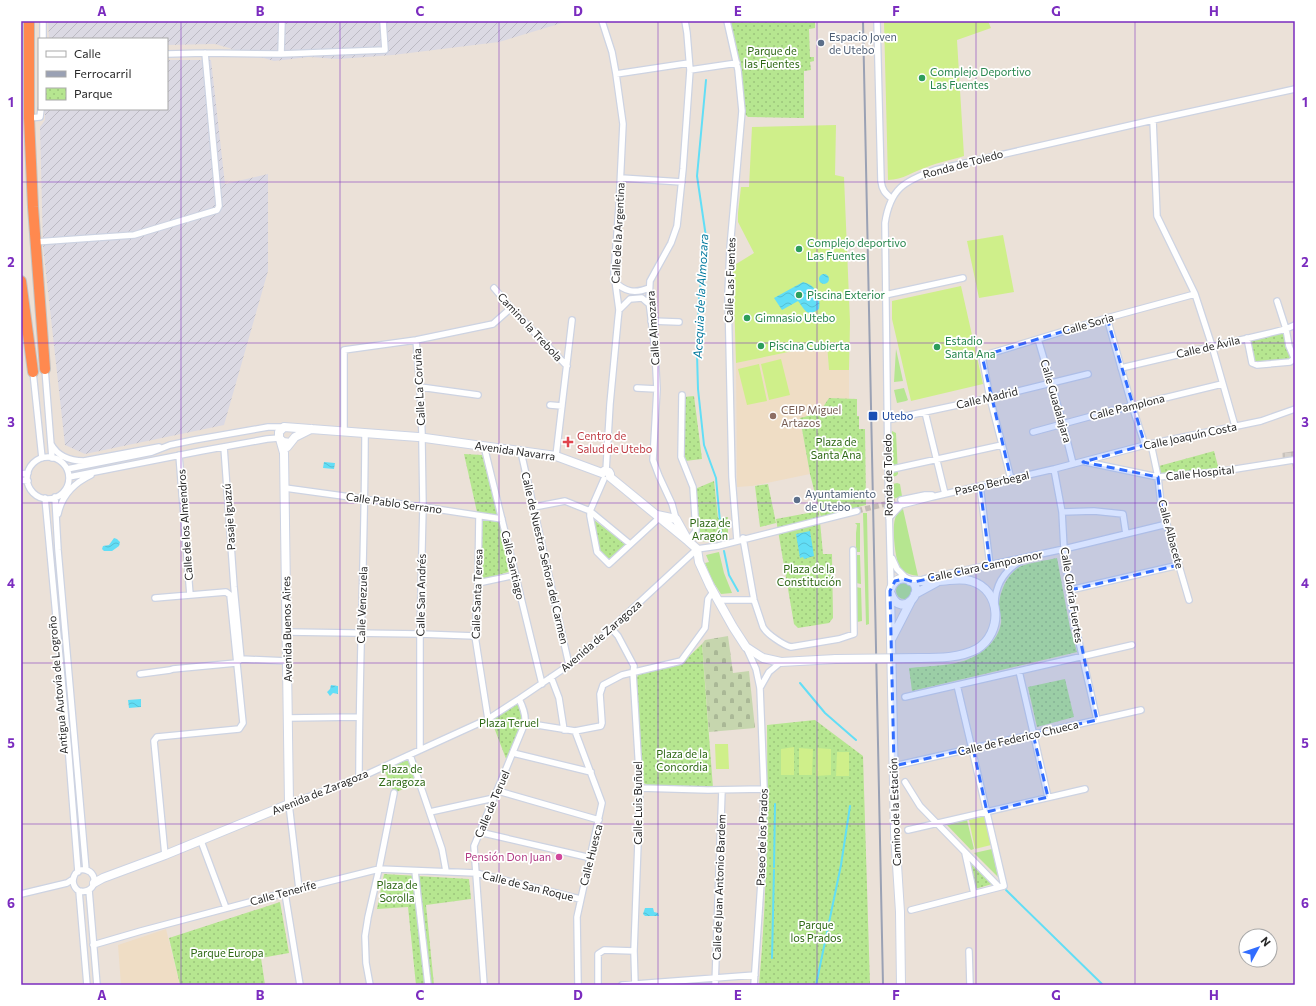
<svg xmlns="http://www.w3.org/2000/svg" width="1316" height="1006" viewBox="0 0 1316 1006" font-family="Commissioner,sans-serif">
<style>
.industrial{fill:url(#industrial-furrows)}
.education{fill:#efddc5}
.grass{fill:#b6e690}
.cemetery{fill:url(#cemetery-stones)}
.park{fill:url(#park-dots)}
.pitch{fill:#cfef8a}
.plaza{fill:url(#plaza-grid)}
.water{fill:url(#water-waves)}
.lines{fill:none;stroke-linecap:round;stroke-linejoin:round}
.stream{stroke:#62def6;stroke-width:2}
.street-tunnel{stroke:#c4bcb5;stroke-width:5.5;stroke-dasharray:5.5 3;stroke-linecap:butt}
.street-casing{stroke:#cdd3e2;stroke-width:8}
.secondary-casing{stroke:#cdd3e2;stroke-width:10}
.highway-casing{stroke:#c3c3c3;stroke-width:12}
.street{stroke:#fff;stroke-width:5.5}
.secondary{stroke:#fff;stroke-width:8}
.highway{stroke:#ff894f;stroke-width:10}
.rail{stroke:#9aa1b4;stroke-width:2}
.secondary-bridge-casing{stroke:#cdd3e2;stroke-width:10;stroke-linecap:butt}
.secondary-bridge{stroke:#fff;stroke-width:8}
.marked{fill:#316dff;fill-opacity:0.2;stroke:#316dff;stroke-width:3;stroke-dasharray:8 5;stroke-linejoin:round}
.grid{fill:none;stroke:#7b2cbf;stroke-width:1;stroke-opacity:0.55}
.service-dot{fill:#5c6f8a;stroke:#fff;stroke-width:1.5}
.leisure-dot{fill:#2e9e5b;stroke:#fff;stroke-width:1.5}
.education-dot{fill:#8d6e63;stroke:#fff;stroke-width:1.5}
.transit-dot{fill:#1a4fb4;stroke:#fff;stroke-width:1.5}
.health-dot{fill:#e0444e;stroke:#fff;stroke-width:1.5}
.hotel-dot{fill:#d1479c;stroke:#fff;stroke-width:1.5}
.labels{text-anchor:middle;stroke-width:3.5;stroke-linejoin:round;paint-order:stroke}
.service-label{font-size:11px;fill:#4e5e75;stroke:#fff;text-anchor:start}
.park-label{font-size:11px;fill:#2e6814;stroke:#fff}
.leisure-label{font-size:11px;fill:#27864d;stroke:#fff;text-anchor:start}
.street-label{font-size:11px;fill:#282828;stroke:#fff}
.education-label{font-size:11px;fill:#785e54;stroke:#fff;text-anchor:start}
.transit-label{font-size:11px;fill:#164399;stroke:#fff;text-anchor:start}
.health-label{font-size:11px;fill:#be3a42;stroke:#fff;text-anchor:start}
.hotel-label{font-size:11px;fill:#b23c85;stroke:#fff;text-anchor:end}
.water-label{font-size:12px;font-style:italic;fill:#057a9e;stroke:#fff}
.neatline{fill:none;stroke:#7b2cbf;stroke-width:1.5}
.grid-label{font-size:13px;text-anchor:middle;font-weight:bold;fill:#7b2cbf}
</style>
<defs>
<pattern id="industrial-furrows" width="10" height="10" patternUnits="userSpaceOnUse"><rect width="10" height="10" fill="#dbd9e3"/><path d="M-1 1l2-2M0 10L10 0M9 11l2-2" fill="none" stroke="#bcbac3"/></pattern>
<pattern id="cemetery-stones" width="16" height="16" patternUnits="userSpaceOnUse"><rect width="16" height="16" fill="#c6d6ae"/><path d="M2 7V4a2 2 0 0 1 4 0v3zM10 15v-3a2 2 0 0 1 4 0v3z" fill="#aab896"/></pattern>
<pattern id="park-dots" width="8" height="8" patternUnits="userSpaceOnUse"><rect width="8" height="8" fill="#b6e690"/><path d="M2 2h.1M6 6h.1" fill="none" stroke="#9cc57c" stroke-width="1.8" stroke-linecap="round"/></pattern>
<pattern id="plaza-grid" width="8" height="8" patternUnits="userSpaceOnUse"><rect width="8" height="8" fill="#d7d1cb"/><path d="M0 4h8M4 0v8" fill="none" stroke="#b9b3ae"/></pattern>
<pattern id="water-waves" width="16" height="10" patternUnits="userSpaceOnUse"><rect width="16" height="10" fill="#62def6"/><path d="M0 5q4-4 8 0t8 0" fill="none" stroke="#55bed3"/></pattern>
</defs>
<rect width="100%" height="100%" fill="#ebe1d8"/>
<path class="industrial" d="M48,21H564L565,22L499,42L393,55L338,59L309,57L274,61L215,44L167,45V39H49Z
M167,60H211L225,184L268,174V271L224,425L85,454L65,445L43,246L40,127L45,120V109H167Z"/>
<path class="education" d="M827,344L829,370H849V399L829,398L819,413L800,418L810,474L752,486L737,487L736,363Z
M166,929L180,985H121L118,945Z"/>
<path class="grass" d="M896,349L903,381L894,382Z
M904,388L908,400L906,401L897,403L894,390Z
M892,431L896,433L898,474L896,476L892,477Z
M897,483L900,484L902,496L893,499V484Z
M903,509L918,576C911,575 903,573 899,566C895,557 892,528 895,519C896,514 899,512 903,509Z
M863,513H867L869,624L866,625Z
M855,523H860V552H856V533L857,525Z
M719,552L724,573L732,593L721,594L712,580L705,563L709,562L706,555Z
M856,555H860L861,584L856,583Z
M896 591a8 8 0 1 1 16 0a8 8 0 1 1-16 0Z
M856,587L861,588L862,621L857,622Z
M967,820L974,849L971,850L947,825Z
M992,849L998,877L974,853Z"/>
<path class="cemetery" d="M728,636L733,673L749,671L755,728L709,732L702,644L705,640Z"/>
<path class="park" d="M726,21H815V28L809,29L810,57H814V61L810,62L811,70L804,71V118L748,117L742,111L738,70Z
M1284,331L1292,359L1258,364L1253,362L1249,339Z
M694,396L702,459L685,461L683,457L684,397Z
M829,398L857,399V416H859V429H865L866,505L821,517L810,474L800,418L819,413Z
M1214,451L1219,470L1161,474L1159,466Z
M464,454L482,455L512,571L480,580L477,512Z
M714,481L718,518L728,517V538L707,542L698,540L695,489Z
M768,484L776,523L760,527L755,486Z
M819,511L823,554H832L833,618L829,623L798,628L794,624L776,519Z
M594,520L627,545L610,561L600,550Z
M1057,558L1070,628L1077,652L912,691L909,668C928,666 959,666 975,656C987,650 999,637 1001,623C1002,617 999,611 999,605C1000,590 1008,573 1021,566C1029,563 1048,560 1057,558Z
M702,644L713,788L649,786L644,783L642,779L635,682L638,675L681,664Z
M1065,679L1074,717L1037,727L1028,687Z
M519,699L526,717L508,764L490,717Z
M815,720L863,756L870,985H759C767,899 768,812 767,725Z
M410,755L420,782L394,793L383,767Z
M969,862L992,884L975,889Z
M384,874L469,879L471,899L426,905L434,985H416L408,907L377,909Z
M280,902L289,953L261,958L265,985H180L169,938Z"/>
<path class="pitch" d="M884,21H988L991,28L957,40L964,156C951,160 939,162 927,167C914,171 903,180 888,180Z
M836,125L835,175L844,177L850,322L849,370H829L827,344L736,363L733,266L754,253L738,222V213L741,187H749L752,127Z
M1003,235L1014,292L979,298L967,241Z
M961,286L983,384L911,401L892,319V301Z
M781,359L790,395L769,400L761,364Z
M759,364L767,401L747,405L738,369Z
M715,744H728L729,769H716Z
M794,747V775H781V749Z
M799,748L813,749L812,775H799Z
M817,748L831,749V775L816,776Z
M837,752H849V776H836Z
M985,816L991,845L975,849L969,820Z"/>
<path class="plaza" d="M1295,451V477L1292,463H1283L1282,453Z"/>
<path class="water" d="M819 279a5 5 0 1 1 10 0a5 5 0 1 1-10 0Z
M803,282C816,285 821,296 819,309C807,318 805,310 798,301L782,310L774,298Z
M324,462L335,463L334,469L323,468Z
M810,531L814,556L804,559L803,557L800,558L796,534Z
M114,538L117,539L120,542L119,546L112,551H104L102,549L103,546L109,545Z
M331,685L338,686V694L333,693L330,696L327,692L330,689Z
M141,699V707L129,708L128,700Z
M645,908H653L654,912L658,913L659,916H645L643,914Z"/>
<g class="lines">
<path class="stream" d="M706,80L697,176L706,237L699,298L697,354L698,389L704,445L716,478L721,533
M724,551L729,575L738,591
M800,683L825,713L856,740
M774,867L775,804
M1006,890L1103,985
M772,958L774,870
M816,985L841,865L850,806"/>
<path class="street-tunnel" d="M857,511L901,500"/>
<g class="street-casing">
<path id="street" d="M602,21L612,52L616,74L623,124L619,207L614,273L619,310L618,319L610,404L606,471
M727,21L738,70L742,111L730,248L728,294L732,477L737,540
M877,21L881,181C882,190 885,193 891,198
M43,23V39
M167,54L205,53
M281,54L282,21
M690,70L737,63
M616,74L689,63
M29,118L40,117L41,109
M1153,120L1157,216L1195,294L1212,346L1235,426
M621,178L682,182
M35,242L134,235L217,210L219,206L205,53L281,54L385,50L383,21
M614,281C625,292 635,294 649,288
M494,288L511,308L567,366
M885,295L963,278
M1277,301L1286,329L1289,346L1295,360
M619,310L630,299L642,298L649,304
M1107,318L1132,406L1145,445
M651,321L679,322
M1247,338L1252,363L1257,365L1290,362L1294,359
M1038,339L1063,424L1073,464
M416,340L420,387L422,434
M1121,368L1266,334L1286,329L1295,325
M45,369L52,458
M33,372L42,458
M420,387L478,395
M637,388L657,389
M682,395L681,457L693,487L696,531L688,541
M550,405L562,406
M925,412L945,494
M887,420L990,398L1088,374
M344,431V350L416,340L493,324L511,308
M1033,432L1103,413L1222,384
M51,444C58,457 71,461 84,461L159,447
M1151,444L1158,477L1161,504L1189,600
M484,446L542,684
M224,447L234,587L241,659
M521,452L569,665
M179,455L190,595
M556,456L572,320
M27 478a21 21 0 1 1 42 0a21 21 0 1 1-42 0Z
M1086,462L1158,477L1217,472L1293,460L1295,461
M67,469L152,452L170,445L194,440L268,427H283
M1054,469L1062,512L1064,549L1074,620L1097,720
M888,470L1002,445
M21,474L28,473
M69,477L201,451L267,439L279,438
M604,479L590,511V516L597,552L609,564L659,518
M1011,479L990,398L982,356L1107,318L1195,294
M21,480L28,481
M980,486L990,565
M285,488L423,507L502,519
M55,497L58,550L86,870
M45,498L68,745L78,872
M901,500L925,495H932
M534,507L565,501L590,511L630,544
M888,507L901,505L932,497L1054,469L1145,445L1261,421L1295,409
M1062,512L1094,511L1123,514L1126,534
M58,514C62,495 74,483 91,475
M479,516L478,583L475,636L488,719
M889,518L901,505
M676,519L672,504L659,476L653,460L657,389L655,350L649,301L650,281L671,243L677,226L683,169L690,70L687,33L685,21
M743,538L754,600L763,627C767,634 783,645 791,647L839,639L854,634L853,550
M892,558L897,569L907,579
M924,579L1064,549L1167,524
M478,583L516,575
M891,587L888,470L885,223C890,189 904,181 935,170L1153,120L1295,89
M1070,590L1179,565
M155,598L226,592L230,595L243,723L239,729L157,737L154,741L165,855
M718,600H754
M995,604C995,584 1005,570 1022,560
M611,628L618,636L634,666L633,673L640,788L634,951L635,985
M287,632L420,634L475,636
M747,649L756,669L760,688L764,789L762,868L754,985
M1019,671L1048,797
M140,674L170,670L173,669L236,663L241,659L287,661
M551,677L559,698L564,730
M760,688L769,672L781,662
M905,697L1132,645
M288,718L359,717
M525,723L575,731L601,726L602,723L600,694L603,685L622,675L681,661L705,628L708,599L713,592
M575,731L602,803L577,917L578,985
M420,750V634L423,507L422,441
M513,753L591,772
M410,755L442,849L446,871
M894,766L1141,710
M359,778C359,663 365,548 365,433
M905,782L920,806L999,887
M640,788L708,790L764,789
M498,791L599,820
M430,812L494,798
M908,830L1085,789
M479,832L591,858
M201,841L226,908
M965,853L974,894
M415,871L428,985
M299,889L289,804L359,778L420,750L488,719L519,699L569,665L590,648L697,549L718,546L857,511
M89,890L97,985
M79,891C95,895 100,874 86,870C74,867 68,884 79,891L87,985
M285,893L300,985
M21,894L67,883L73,879
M911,910L1004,886L957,685
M93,945L141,931L299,889L379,869L476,873L580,899
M969,951L970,985
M370,985L366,963L365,936L368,917L379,869L394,793
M484,985L474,846L525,723C526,714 523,707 519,699
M598,985V954L604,950L634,951
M622,985L755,975
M715,985L722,790"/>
</g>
<g class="secondary-casing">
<path id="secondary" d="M425,438L556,456L602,473
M290,443L283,442L279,438V432L284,427L418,437
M287,447L295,437L311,429
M602,473L604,471L609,472L610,474V477L688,541L697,549L699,562L710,586L733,627L746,647L752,651L763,658L781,662L836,659
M657,515L676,519L686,537
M910,581C919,580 928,582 938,581C949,581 960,577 971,581C1002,590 1003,633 977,649C960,658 939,658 920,658
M891,594C901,622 932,586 906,579C898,577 892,583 890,591L895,833L900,912L901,985
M915,594L937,582
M892,638L911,601
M94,883L103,878L165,855L289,804L284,453L280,439"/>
</g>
<g class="highway-casing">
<path id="highway" d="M29,21V118L33,207L45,369
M21,281L33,372"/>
</g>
<use href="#street" class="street"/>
<use href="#secondary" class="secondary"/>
<use href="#highway" class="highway"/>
<path class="rail" d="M863,21L883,985"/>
<g class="secondary-bridge-casing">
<path id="secondary-bridge" d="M836,659L920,658"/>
</g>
<use href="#secondary-bridge" class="secondary-bridge"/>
</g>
<path class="marked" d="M1107,318L1145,445L1083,462L1158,477L1161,504L1179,565L1070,590L1097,720L1033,734L1048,797L987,812L973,748L894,766L890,591L895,581L903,579L914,582L990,565L980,486L1011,479L982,356Z"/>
<path class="grid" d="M181,21V985M340,21V985M499,21V985M658,21V985M817,21V985M976,21V985M1135,21V985M21,182H1295M21,343H1295M21,503H1295M21,663H1295M21,824H1295"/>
<g class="service-dot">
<circle cx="821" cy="43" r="4"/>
<circle cx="797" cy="500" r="4"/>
</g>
<g class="leisure-dot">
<circle cx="922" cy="78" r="4"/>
<circle cx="799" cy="249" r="4"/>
<circle cx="799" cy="295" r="4"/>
<circle cx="747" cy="318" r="4"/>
<circle cx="761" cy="346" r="4"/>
<circle cx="937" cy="347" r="4"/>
</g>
<circle class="education-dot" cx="773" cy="416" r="4"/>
<rect class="transit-dot" x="868" y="411" width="10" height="10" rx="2"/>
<path class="health-dot" d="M566 436h4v4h4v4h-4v4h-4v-4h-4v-4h4z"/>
<circle class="hotel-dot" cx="559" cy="857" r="4"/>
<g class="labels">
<g class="service-label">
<text x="829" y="41">Espacio Joven<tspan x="829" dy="13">de Utebo</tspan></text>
<text x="805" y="498">Ayuntamiento<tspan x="805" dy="13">de Utebo</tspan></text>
</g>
<g class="park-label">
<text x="772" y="55">Parque de<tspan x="772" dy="13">las Fuentes</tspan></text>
<text x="836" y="446">Plaza de<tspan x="836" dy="13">Santa Ana</tspan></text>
<text x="710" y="527">Plaza de<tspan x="710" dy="13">Aragón</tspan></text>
<text x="809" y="573">Plaza de la<tspan x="809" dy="13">Constitución</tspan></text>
<text x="509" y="727">Plaza Teruel</text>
<text x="682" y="758">Plaza de la<tspan x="682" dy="13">Concordia</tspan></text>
<text x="402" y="773">Plaza de<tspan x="402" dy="13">Zaragoza</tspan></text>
<text x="397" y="889">Plaza de<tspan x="397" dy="13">Sorolla</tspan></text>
<text x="816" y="929">Parque<tspan x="816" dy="13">los Prados</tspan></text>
<text x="227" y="957">Parque Europa</text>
</g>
<g class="leisure-label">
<text x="930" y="76">Complejo Deportivo<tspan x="930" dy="13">Las Fuentes</tspan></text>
<text x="807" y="247">Complejo deportivo<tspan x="807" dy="13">Las Fuentes</tspan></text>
<text x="807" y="299">Piscina Exterior</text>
<text x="755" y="322">Gimnasio Utebo</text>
<text x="945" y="345">Estadio<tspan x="945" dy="13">Santa Ana</tspan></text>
<text x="769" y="350">Piscina Cubierta</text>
</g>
<g class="street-label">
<text transform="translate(963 164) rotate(-15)" y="4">Ronda de Toledo</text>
<text transform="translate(618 233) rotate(-87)" y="4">Calle de la Argentina</text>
<text transform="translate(730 280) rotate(-88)" y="4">Calle Las Fuentes</text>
<text transform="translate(1088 324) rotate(-16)" y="4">Calle Soria</text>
<text transform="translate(530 327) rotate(47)" y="4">Camino la Trebola</text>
<text transform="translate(653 328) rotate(-94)" y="4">Calle Almozara</text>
<text transform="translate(1208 347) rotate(-13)" y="4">Calle de Ávila</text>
<text transform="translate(419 387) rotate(-93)" y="4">Calle La Coruña</text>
<text transform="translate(987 398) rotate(-13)" y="4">Calle Madrid</text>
<text transform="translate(1056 401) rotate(74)" y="4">Calle Guadalajara</text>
<text transform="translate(1127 407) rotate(-14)" y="4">Calle Pamplona</text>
<text transform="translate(1190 436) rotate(-12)" y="4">Calle Joaquín Costa</text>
<text transform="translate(515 451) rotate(8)" y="4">Avenida Navarra</text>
<text transform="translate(1200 473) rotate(-6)" y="4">Calle Hospital</text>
<text transform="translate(888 475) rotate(-91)" y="4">Ronda de Toledo</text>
<text transform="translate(992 483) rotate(-13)" y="4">Paseo Berbegal</text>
<text transform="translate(394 503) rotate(8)" y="4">Calle Pablo Serrano</text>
<text transform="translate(229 517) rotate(-94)" y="4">Pasaje Iguazú</text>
<text transform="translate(185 525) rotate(-94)" y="4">Calle de los Almendros</text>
<text transform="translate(1171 534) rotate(75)" y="4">Calle Albacete</text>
<text transform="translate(545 558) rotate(77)" y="4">Calle de Nuestra Señora del Carmen</text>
<text transform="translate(513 565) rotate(77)" y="4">Calle Santiago</text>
<text transform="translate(985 566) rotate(-12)" y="4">Calle Clara Campoamor</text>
<text transform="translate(477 594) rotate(-88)" y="4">Calle Santa Teresa</text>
<text transform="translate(421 595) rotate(-89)" y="4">Calle San Andrés</text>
<text transform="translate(1072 595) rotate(81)" y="4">Calle Gloria Fuertes</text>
<text transform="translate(362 605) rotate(-88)" y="4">Calle Venezuela</text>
<text transform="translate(287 629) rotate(-91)" y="4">Avenida Buenos Aires</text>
<text transform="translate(601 636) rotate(-41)" y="4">Avenida de Zaragoza</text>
<text transform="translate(58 685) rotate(-95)" y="4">Antigua Autovía de Logroño</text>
<text transform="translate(1018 738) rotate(-13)" y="4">Calle de Federico Chueca</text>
<text transform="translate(320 792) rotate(-22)" y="4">Avenida de Zaragoza</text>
<text transform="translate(638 803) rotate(-90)" y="4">Calle Luis Buñuel</text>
<text transform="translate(492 804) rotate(-67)" y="4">Calle de Teruel</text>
<text transform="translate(895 812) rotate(-92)" y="4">Camino de la Estación</text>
<text transform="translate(762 837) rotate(-88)" y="4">Paseo de los Prados</text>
<text transform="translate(591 855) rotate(-76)" y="4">Calle Huesca</text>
<text transform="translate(528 886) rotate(14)" y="4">Calle de San Roque</text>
<text transform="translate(719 887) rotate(-88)" y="4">Calle de Juan Antonio Bardem</text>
<text transform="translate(283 893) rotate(-15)" y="4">Calle Tenerife</text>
</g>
<g class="education-label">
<text x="781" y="414">CEIP Miguel<tspan x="781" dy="13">Artazos</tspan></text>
</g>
<g class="transit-label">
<text x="882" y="420">Utebo</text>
</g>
<g class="health-label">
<text x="577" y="440">Centro de<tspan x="577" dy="13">Salud de Utebo</tspan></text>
</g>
<g class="hotel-label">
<text x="551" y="861">Pensión Don Juan</text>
</g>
<g class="water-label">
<text transform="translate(701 296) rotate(-87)" y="4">Acequia de la Almozara</text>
</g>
</g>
<rect width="1316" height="1006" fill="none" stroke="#ffffff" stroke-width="44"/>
<rect x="38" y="38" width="130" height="72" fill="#ffffff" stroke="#a9a9a9"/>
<rect x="46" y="51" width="20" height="6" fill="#ffffff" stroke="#a9a9a9"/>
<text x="74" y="58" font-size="12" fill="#282828">Calle</text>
<rect x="46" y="71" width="20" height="6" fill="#9aa1b4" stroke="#a9a9a9"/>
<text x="74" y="78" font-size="12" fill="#282828">Ferrocarril</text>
<rect x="46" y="88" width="20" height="12" fill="url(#park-dots)" stroke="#a9a9a9"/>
<text x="74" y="98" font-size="12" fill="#282828">Parque</text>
<g transform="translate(1258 948) rotate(50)"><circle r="19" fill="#ffffff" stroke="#a9a9a9"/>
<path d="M0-3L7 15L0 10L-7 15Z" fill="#316dff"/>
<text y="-6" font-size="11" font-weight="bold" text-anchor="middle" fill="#282828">N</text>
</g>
<rect x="22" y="22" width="1272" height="962" class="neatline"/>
<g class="grid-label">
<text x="102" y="16">A</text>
<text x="260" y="16">B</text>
<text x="420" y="16">C</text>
<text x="578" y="16">D</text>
<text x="738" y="16">E</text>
<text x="896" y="16">F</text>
<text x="1056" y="16">G</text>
<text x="1214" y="16">H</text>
<text x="11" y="107">1</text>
<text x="1305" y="107">1</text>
<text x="11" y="267">2</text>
<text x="1305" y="267">2</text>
<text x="11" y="427">3</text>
<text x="1305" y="427">3</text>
<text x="11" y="588">4</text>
<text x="1305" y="588">4</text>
<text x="11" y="748">5</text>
<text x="1305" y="748">5</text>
<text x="11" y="908">6</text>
<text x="1305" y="908">6</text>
<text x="102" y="1000">A</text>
<text x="260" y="1000">B</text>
<text x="420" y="1000">C</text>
<text x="578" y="1000">D</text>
<text x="738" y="1000">E</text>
<text x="896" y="1000">F</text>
<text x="1056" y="1000">G</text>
<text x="1214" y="1000">H</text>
</g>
</svg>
